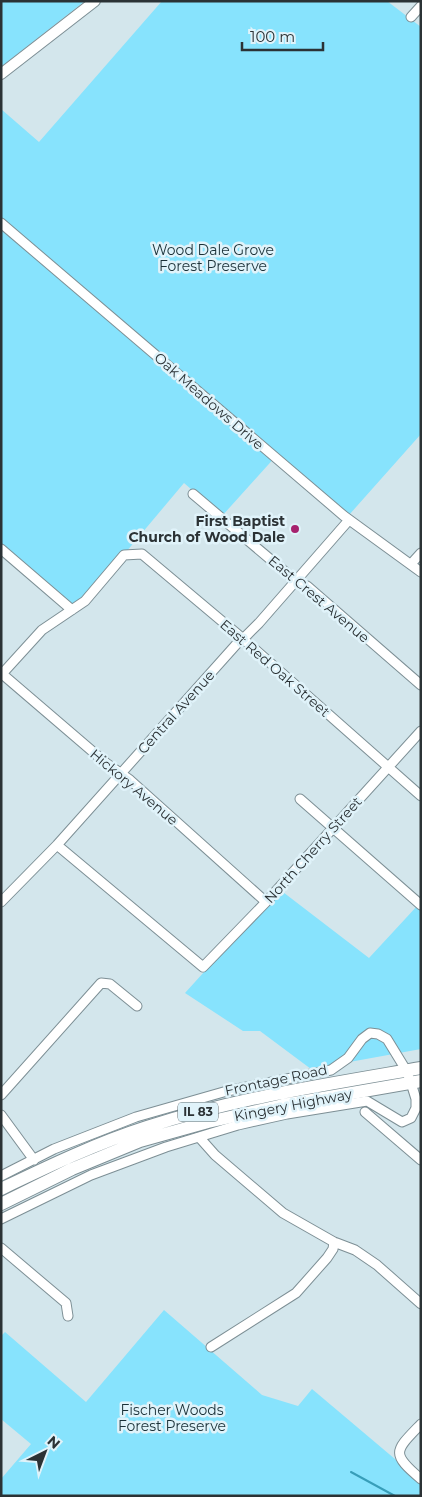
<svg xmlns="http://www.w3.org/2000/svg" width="422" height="1497" viewBox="0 0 422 1497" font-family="Montserrat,sans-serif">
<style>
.green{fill:#87e3fd}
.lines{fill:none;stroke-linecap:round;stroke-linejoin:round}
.stream{stroke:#379eb9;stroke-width:2}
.minor-casing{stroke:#7d8f95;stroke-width:11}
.major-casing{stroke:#7d8f95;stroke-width:12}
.highway-casing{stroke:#7d8f95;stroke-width:14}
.minor{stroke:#fff;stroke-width:9}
.major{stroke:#fff;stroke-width:10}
.highway{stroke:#fff;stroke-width:12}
.poi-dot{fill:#a6226e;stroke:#e0f3fa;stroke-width:2}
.labels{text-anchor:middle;stroke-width:5;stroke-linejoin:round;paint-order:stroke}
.shield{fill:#e0f3fa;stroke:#616c70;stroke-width:1}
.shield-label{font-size:12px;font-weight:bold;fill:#2b3235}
.park-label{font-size:14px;fill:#1a3138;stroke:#e0f3fa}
.street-label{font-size:14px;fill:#2b3235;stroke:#e0f3fa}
.poi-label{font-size:14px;font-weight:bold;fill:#2b3235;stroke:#e0f3fa;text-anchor:end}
</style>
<rect width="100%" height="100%" fill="#d3e6ec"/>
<path class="green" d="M1,1H85L1,67Z
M162,1H387L421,27V434L349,515L277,455L222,516L184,483L126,552L84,597L72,605L1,544V109L39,142Z
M279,889L369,958L418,905L421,907V1049L311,1069L260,1031H243L185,993Z
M164,1310L262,1395L298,1406L312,1389L421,1481V1496H1V1479L31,1444L1,1419V1336L5,1332L86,1402Z"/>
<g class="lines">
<path class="stream" d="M351,1472L395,1496"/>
<g class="minor-casing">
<path id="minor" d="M411,17L421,6
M1,223L344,516L421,572
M193,494L296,581L307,586L421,685
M1,549L72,610
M411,564L421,553
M1,673L106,763L130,780L266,902
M1,675L42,630L85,601L124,555L142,554L242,638L421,796
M300,799L421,905
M57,845L203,967L266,902L421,731
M1,902L57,845L242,638L246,636L259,623L349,520
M1,1095L101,983L110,984L137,1006
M365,1112L421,1160
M1,1115L34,1160
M199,1137L215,1155L283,1213L334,1242L355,1250L377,1265L421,1304
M1,1176L54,1149L136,1117L227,1091L331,1070L348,1058L362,1039L370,1033L378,1034L387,1039L406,1070L411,1083L416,1099V1108L411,1118L402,1122L367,1101L287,1114L238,1125L166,1147L91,1175L1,1219
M1,1248L66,1303L68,1316
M211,1347L296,1293L327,1258L333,1249L334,1242
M421,1424C395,1451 390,1453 421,1479"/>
</g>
<g class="major-casing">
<path id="major" d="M1,74L95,1"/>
</g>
<g class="highway-casing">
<path id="highway" d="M1,1189C49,1166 97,1143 147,1127C236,1098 329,1084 421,1068
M1,1204L72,1169L140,1141L208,1122L283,1105L421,1081"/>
</g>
<use href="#minor" class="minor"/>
<use href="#major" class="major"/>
<use href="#highway" class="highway"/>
</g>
<circle class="poi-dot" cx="295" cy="529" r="5"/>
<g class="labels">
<rect class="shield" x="178" y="1102.5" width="40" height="19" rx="4"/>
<g class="shield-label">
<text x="198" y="1116">IL 83</text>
</g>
<g class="park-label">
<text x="213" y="255">Wood Dale Grove<tspan x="213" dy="16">Forest Preserve</tspan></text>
<text x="172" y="1415">Fischer Woods<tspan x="172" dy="16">Forest Preserve</tspan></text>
</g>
<g class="street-label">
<text transform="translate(209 401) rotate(41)" y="5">Oak Meadows Drive</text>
<text transform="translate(319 599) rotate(40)" y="5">East Crest Avenue</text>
<text transform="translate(275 668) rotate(41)" y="5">East Red Oak Street</text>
<text transform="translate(176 712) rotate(-48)" y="5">Central Avenue</text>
<text transform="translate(134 787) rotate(40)" y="5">Hickory Avenue</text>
<text transform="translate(313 850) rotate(-48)" y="5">North Cherry Street</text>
<text transform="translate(276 1080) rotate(-12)" y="5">Frontage Road</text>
<text transform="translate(293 1105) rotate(-11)" y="5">Kingery Highway</text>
</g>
<g class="poi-label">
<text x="285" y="526">First Baptist<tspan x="285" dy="16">Church of Wood Dale</tspan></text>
</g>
</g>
<rect width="422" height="1497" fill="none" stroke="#2b3235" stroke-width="5"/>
<g transform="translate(45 1452) rotate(42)" stroke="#e0f3fa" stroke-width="4" paint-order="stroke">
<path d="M0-4L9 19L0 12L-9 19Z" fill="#2b3235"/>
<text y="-8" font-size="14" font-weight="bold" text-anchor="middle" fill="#2b3235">N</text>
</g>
<path d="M242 42v8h81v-8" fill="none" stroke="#2b3235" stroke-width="2.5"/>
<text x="250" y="42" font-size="15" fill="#2b3235" stroke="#e0f3fa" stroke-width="4" paint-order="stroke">100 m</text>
</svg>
